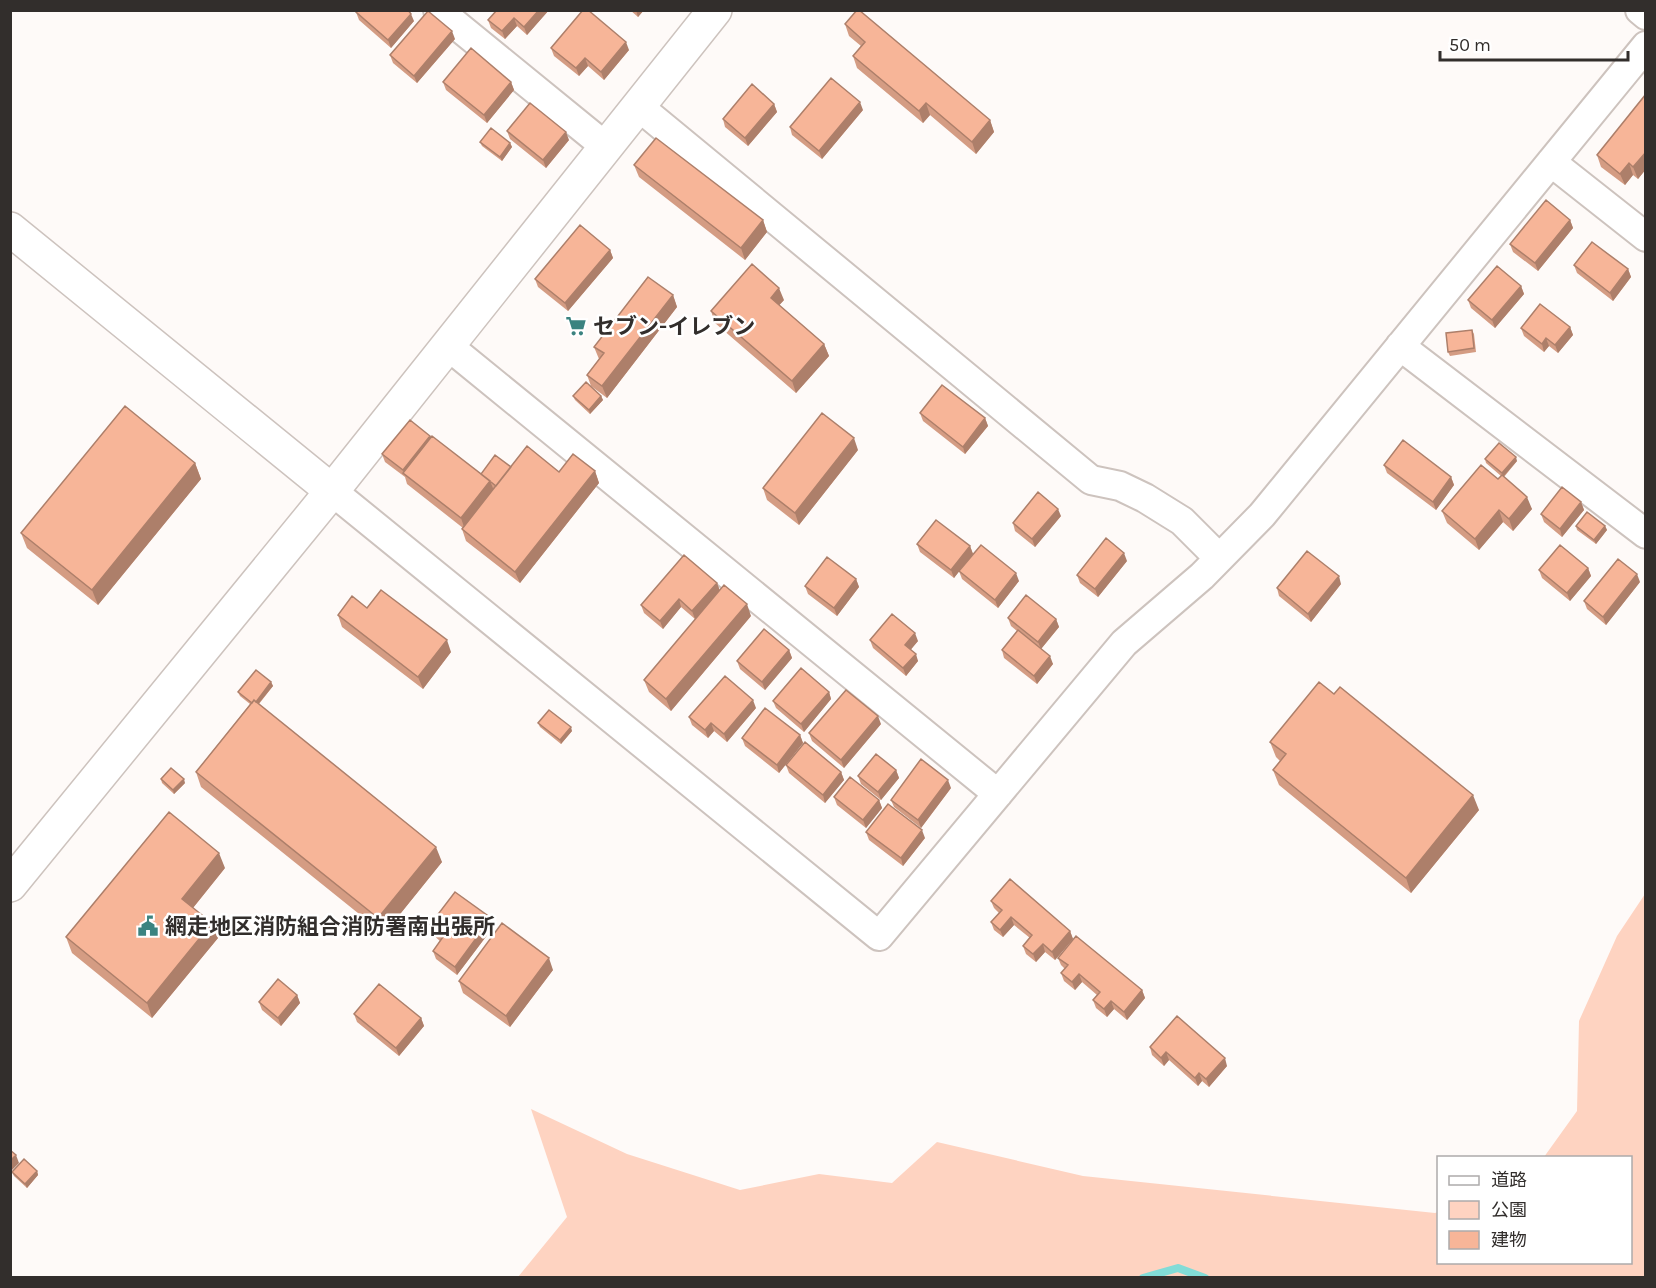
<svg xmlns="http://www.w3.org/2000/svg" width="1656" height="1288" viewBox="0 0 1656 1288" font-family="Karla,'Noto Sans JP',sans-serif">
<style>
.green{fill:#fed3c1}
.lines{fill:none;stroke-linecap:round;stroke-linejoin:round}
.stream{stroke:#82dcd7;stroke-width:8}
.minor-casing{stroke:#cdc3be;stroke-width:32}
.tertiary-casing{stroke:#cdc3be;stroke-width:36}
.minor{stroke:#fff;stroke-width:28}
.tertiary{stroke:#fff;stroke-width:33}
.wall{fill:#d49c83}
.shaded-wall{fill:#ad7f6a}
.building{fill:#f7b598;stroke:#ad7f6a;stroke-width:1.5}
.labels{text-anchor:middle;stroke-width:5;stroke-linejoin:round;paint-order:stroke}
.poi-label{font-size:22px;font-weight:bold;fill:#322e2c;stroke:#fff;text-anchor:start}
</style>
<rect width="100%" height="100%" fill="#fefaf8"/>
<path class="green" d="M1645,894V1277H518L567,1217L531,1109L627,1154L740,1190L819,1174L892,1183L937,1142L1083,1176L1435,1213L1438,1212V1262H1630V1158L1544,1157L1577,1111L1579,1021L1617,936Z"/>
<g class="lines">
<path class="stream" d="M1143,1278L1178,1268L1205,1278"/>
<g class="minor-casing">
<path id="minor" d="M438,10L606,147
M1640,10L1646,15
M638,106L1091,480L1120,486L1145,498L1182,521L1219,558
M1551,162L1646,237
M447,345L998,794
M1400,346L1646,534
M332,491L879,936L1124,643L1202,576L1262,515L1646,46"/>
</g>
<g class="tertiary-casing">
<path id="tertiary" d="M10,229L332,491
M10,885L332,491L715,10"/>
</g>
<use href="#minor" class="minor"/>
<use href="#tertiary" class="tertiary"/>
</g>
<path class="wall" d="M497,10H549L527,35L517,26L505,39L491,28L488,20Z
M630,10H644L638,17Z
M356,12L414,21L391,48L359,20Z
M845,24L990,120L994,132L976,154L930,115L923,123L857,68L853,56L861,46L849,36Z
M455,39L417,83L393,63L390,55Z
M551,48L629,50L604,80L588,66L579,76L554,56Z
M443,82H511L514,90L487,123L446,90Z
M1646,94V169L1638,179L1633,175L1625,185L1601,167L1597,155Z
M774,104L777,112L748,146L725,127L723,119Z
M863,110L822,159L792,135L790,127Z
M507,131L569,140L546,168L510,139Z
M480,142L510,143L512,147L502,161L482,146Z
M634,165L763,220L767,232L745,260L639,177Z
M1570,220L1573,228L1538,271L1513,252L1510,244Z
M610,250L613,258L568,311L538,287L535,279Z
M1574,265L1628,269L1631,277L1613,301L1577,273Z
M1521,286L1524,294L1495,328L1471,308L1468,300Z
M673,295L677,307L607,398L591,386L587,375L599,359L594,347Z
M784,300L779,305L824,344L829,356L796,393L715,323L711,311Z
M1570,327L1573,335L1558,353L1549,346L1544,352L1524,336L1521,328Z
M1472,330L1474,334L1476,352L1450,356L1448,352Z
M573,396H601L603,400L590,414L575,400Z
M920,413L985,418L988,426L965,454L923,421Z
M430,436V438L481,474L511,467L559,472L595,471L599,483L520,583L466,541L462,529L463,528L407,484L405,477L385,462L382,454Z
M858,450L799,525L767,500L763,488Z
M1485,459L1517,461L1504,477L1532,509L1513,531L1503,522L1479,550L1447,523L1442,511L1498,479L1501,476L1486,463Z
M195,463L201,479L98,605L27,548L21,533Z
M1384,465L1451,477L1454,485L1436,510L1387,473Z
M1581,502L1584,510L1562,537L1544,522L1541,514Z
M1061,516L1035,547L1015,531L1013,523Z
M1576,526H1605L1607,530L1596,544L1577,530Z
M917,544L970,546L973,554L963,567L1019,581L998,608L962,579L959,571L954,578L920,552Z
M1127,561L1098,597L1080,583L1077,575Z
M1588,568L1591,576L1570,601L1542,578L1539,570Z
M856,579L859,587L837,616L808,594L805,586Z
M1640,582L1606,625L1587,609L1584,601Z
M717,583L720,591L695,619L681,607L663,629L644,613L641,605Z
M1341,584L1311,622L1279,596L1277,588Z
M338,615L451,652L423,689L342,627Z
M751,616L671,711L649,692L644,680Z
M1008,618L1056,619L1059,627L1041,649L1053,664L1037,684L1004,658L1002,650L1017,631L1011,626Z
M870,640L918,641L911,649L918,661L906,676L873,648Z
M789,650L792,658L765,690L740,669L737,661Z
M271,682L273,686L259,704L442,862L384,934L201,787L196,772L250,704L240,696L238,692Z
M829,692L831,699L804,732L776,708L773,701Z
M756,708L727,742L714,731L708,738L692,725L689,717Z
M538,723L572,731L561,744L540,727Z
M881,724L844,768L812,741L809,733Z
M800,735L803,743L779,773L745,746L742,738Z
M1270,742L1479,810L1411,893L1279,785L1273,770L1280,761L1276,757Z
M786,765L841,772L844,780L825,803L789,773Z
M896,770L899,778L881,800L861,784L858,776Z
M161,779L185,783L174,794L162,783Z
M951,788L921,828L894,807L891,800Z
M834,797L879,800L882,808L866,828L837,805Z
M866,832L925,838L903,866L869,840Z
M225,868L193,908L218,938L152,1018L72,953L66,937Z
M991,901L1070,931L1073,939L1055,960L1045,952L1036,962L1026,954L1023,946L1030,938L1014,925L1003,937L994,930L991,922L999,913L994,908Z
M491,918L494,926L457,975L436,959L433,951L440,941L432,934L429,926Z
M1058,958L1142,990L1145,998L1127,1020L1114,1009L1107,1017L1096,1008L1093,1000L1097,995L1082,982L1075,990L1064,981L1061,973L1065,969L1061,965Z
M553,970L510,1027L463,993L459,981Z
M297,995L300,1003L281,1026L262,1010L259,1002Z
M354,1014L421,1018L424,1026L399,1056L357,1022Z
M1150,1047L1227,1066L1209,1087L1202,1081L1198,1086L1169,1060L1164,1066L1152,1055Z
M37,1171L38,1175L27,1188L14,1176L12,1172Z"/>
<path class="shaded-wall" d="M539,10H549L527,35L524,27Z
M636,10H644L638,17Z
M411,14L414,21L391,48L388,40Z
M514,18L517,26L505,39L502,31Z
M452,31L455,39L417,83L414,76Z
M626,42L629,50L604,80L601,72Z
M585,58L588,66L579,76L576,68Z
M511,82L514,90L487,123L484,115Z
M860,102L863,110L822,159L819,151Z
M926,103L930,115L923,123L919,111Z
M774,104L777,112L748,146L745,138Z
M990,120L994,132L976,154L972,142Z
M566,132L569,140L546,168L543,160Z
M510,143L512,147L502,161L500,157Z
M1646,152V169L1638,179L1633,167Z
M1629,163L1633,175L1625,185L1620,174Z
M763,220L767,232L745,260L741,248Z
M1570,220L1573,228L1538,271L1535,263Z
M610,250L613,258L568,311L565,303Z
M1628,269L1631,277L1613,301L1610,293Z
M1521,286L1524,294L1495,328L1492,320Z
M779,288L784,300L775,310L771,298Z
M673,295L677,307L607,398L602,386Z
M1570,327L1573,335L1558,353L1555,345Z
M1546,338L1549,346L1544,352L1542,344Z
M824,344L829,356L796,393L792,381Z
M601,396L603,400L590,414L589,410Z
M985,418L988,426L965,454L963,447Z
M430,436L433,444L404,473L403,470Z
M854,438L858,450L799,525L795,513Z
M1516,457L1517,461L1503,477L1502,473Z
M195,463L201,479L98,605L92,590Z
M595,471L599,483L520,583L515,572Z
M1451,477L1454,485L1436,510L1433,502Z
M490,481L495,493L465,530L461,518Z
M1527,497L1532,509L1513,531L1509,519Z
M1581,502L1584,510L1562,537L1560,529Z
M1058,509L1061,516L1035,547L1032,539Z
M1499,510L1503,522L1479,550L1475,539Z
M1605,526L1607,530L1596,544L1594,540Z
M970,546L973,554L954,578L951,570Z
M1124,553L1127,561L1098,597L1095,589Z
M1588,568L1591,576L1570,601L1567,593Z
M1016,573L1019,581L998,608L995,600Z
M1637,574L1640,582L1606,625L1603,617Z
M1339,576L1341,584L1311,622L1308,614Z
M856,579L859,587L837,616L834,608Z
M717,583L720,591L695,619L692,611Z
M679,599L681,607L663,629L660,621Z
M747,604L751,616L671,711L666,699Z
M1056,619L1059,627L1041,649L1038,642Z
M915,633L918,641L908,653L905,645Z
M447,640L451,652L423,689L418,677Z
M789,650L792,658L765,690L762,682Z
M916,654L918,661L906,676L903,668Z
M1050,656L1053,664L1037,684L1034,676Z
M271,682L273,686L255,708L254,704Z
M829,692L831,699L804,732L801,724Z
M753,700L756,708L727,742L724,734Z
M878,716L881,724L844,768L841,760Z
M711,723L714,731L708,738L705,730Z
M571,727L572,731L561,744L560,740Z
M800,735L803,743L779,773L777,765Z
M896,770L899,778L881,800L878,792Z
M841,772L844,780L825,803L823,795Z
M184,779L185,783L174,794L173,790Z
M948,780L951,788L921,828L918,820Z
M1473,795L1479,810L1411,893L1406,878Z
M879,800L882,808L866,828L863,820Z
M922,830L925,838L903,866L901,858Z
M436,847L442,862L384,934L378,918Z
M219,853L225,868L188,914L182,899Z
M1011,917L1014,925L1003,937L1000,930Z
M491,918L494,926L457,975L455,967Z
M212,923L218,938L152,1018L147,1003Z
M1070,931L1073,939L1055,960L1052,952Z
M1043,944L1045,952L1036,962L1033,954Z
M549,958L553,970L510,1027L506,1016Z
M1079,974L1082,982L1075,990L1072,982Z
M1142,990L1145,998L1127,1020L1124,1012Z
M297,995L300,1003L281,1026L278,1018Z
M1111,1001L1114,1009L1107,1017L1104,1009Z
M421,1018L424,1026L399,1056L396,1048Z
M1166,1052L1169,1060L1164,1066L1161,1058Z
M1225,1058L1227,1066L1209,1087L1206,1079Z
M1199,1073L1202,1081L1198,1086L1195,1078Z
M16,1155L19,1163L10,1172V1161Z
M37,1171L38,1175L27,1188L25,1184Z"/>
<path class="building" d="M357,10H408L411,14L388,40L356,12Z
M497,10H539L524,27L514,18L502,31L488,20Z
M583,10H588L626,42L601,72L585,58L576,68L551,48Z
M857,10H859L990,120L972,142L926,103L919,111L853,56L865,42L845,24Z
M428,11L452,31L414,76L390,55Z
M471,48L511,82L484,115L443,82Z
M831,78L860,102L819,151L790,127Z
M752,84L774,104L745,138L723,119Z
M1646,94V152L1633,167L1629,163L1620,174L1597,155Z
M530,103L566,132L543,160L507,131Z
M491,128L510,143L500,157L480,142Z
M656,138L763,220L741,248L634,165Z
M1546,200L1570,220L1535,263L1510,244Z
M580,225L610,250L565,303L535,279Z
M1592,242L1628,269L1610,293L1574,265Z
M752,264L779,288L771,298L824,344L792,381L711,311Z
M1497,266L1521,286L1492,320L1468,300Z
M648,277L673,295L602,386L587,375L604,353L594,347Z
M1540,304L1570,327L1555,345L1546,338L1542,344L1521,328Z
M1472,330L1474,348L1448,352L1446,333Z
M586,382L601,396L589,410L573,396Z
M942,385L985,418L963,447L920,413Z
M125,406L195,463L92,590L21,533Z
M822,413L854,438L795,513L763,488Z
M410,420L430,436L403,470L382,454Z
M432,436L490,481L461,518L403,473Z
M1403,440L1451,477L1433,502L1384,465Z
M1499,443L1516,457L1502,473L1485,459Z
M527,446L559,472L573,454L595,471L515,572L462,529Z
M495,455L511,467L496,486L481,474Z
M1481,465L1498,479L1502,475L1527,497L1509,519L1499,510L1475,539L1442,511Z
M1562,487L1581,502L1560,529L1541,514Z
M1038,492L1058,509L1032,539L1013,523Z
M1587,512L1605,526L1594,540L1576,526Z
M936,520L970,546L951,570L917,544Z
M1106,538L1124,553L1095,589L1077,575Z
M981,545L1016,573L995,600L959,571Z
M1560,545L1588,568L1567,593L1539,570Z
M1307,551L1339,576L1308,614L1277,588Z
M684,555L717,583L692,611L679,599L660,621L641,605Z
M827,557L856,579L834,608L805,586Z
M1618,559L1637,574L1603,617L1584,601Z
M724,585L747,604L666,699L644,680Z
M381,590L447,640L418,677L338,615L352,596L367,608Z
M1026,595L1056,619L1038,642L1008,618Z
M892,614L915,633L905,645L916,654L903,668L870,640Z
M764,629L789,650L762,682L737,661Z
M1018,630L1050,656L1034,676L1002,650Z
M801,668L829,692L801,724L773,701Z
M256,670L271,682L256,702L254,700L252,703L238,692Z
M725,676L753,700L724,734L711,723L705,730L689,717Z
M1319,682L1334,694L1340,687L1473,795L1406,878L1273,770L1286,754L1270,742Z
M846,690L878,716L841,760L809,733Z
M254,700L436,847L378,918L196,772Z
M765,708L800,735L777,765L742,738Z
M549,710L571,727L560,740L538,723Z
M805,742L841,772L823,795L786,765Z
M876,754L896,770L878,792L858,776Z
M921,759L948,780L918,820L891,800Z
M171,768L184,779L173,790L161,779Z
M850,777L879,800L863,820L834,797Z
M888,804L922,830L901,858L866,832Z
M169,812L219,853L182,899L212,923L147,1003L66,937Z
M1010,879L1070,931L1052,952L1043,944L1033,954L1023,946L1032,935L1011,917L1000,930L991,922L1002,910L991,901Z
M455,892L491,918L455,967L433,951L443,937L429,926Z
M502,923L549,958L506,1016L459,981Z
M1076,936L1142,990L1124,1012L1111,1001L1104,1009L1093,1000L1100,992L1079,974L1072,982L1061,973L1068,965L1058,958Z
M278,979L297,995L278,1018L259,1002Z
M379,984L421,1018L396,1048L354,1014Z
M1177,1016L1225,1058L1206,1079L1199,1073L1195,1078L1166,1052L1161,1058L1150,1047Z
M10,1150L16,1155L10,1161Z
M24,1159L37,1171L25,1184L12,1172Z"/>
<defs>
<g id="supermarket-bare" transform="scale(1.62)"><path d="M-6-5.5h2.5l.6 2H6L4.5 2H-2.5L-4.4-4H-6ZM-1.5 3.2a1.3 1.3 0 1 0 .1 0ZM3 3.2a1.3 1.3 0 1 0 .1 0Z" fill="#3b8380" stroke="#fff" stroke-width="2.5" paint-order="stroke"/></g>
<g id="civic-bare" transform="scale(1.62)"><path d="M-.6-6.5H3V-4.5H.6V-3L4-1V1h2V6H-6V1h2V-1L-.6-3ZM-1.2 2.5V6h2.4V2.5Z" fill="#3b8380" stroke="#fff" stroke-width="2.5" paint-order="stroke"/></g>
</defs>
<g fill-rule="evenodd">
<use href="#supermarket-bare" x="576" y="326"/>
<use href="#civic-bare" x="148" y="926"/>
</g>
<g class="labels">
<g class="poi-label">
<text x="593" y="334">セブン-イレブン</text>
<text x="165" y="934">網走地区消防組合消防署南出張所</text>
</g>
</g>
<rect width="1656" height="1288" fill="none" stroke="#322e2c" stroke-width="24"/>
<rect x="1437" y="1156" width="195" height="108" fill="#ffffff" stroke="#adabab" stroke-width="1.5"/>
<rect x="1449" y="1176" width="30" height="9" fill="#ffffff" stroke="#adabab" stroke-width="1.5"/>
<text x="1491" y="1186" font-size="18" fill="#322e2c">道路</text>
<rect x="1449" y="1201" width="30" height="18" fill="#fed3c1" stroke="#adabab" stroke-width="1.5"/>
<text x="1491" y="1216" font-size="18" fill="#322e2c">公園</text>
<rect x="1449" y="1231" width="30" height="18" fill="#f7b598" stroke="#adabab" stroke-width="1.5"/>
<text x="1491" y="1246" font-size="18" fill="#322e2c">建物</text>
<path d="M1440 51v9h188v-9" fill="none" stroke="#322e2c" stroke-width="3"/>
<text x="1449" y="51" font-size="18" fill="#322e2c" stroke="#ffffff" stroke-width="4.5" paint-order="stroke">50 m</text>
</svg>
